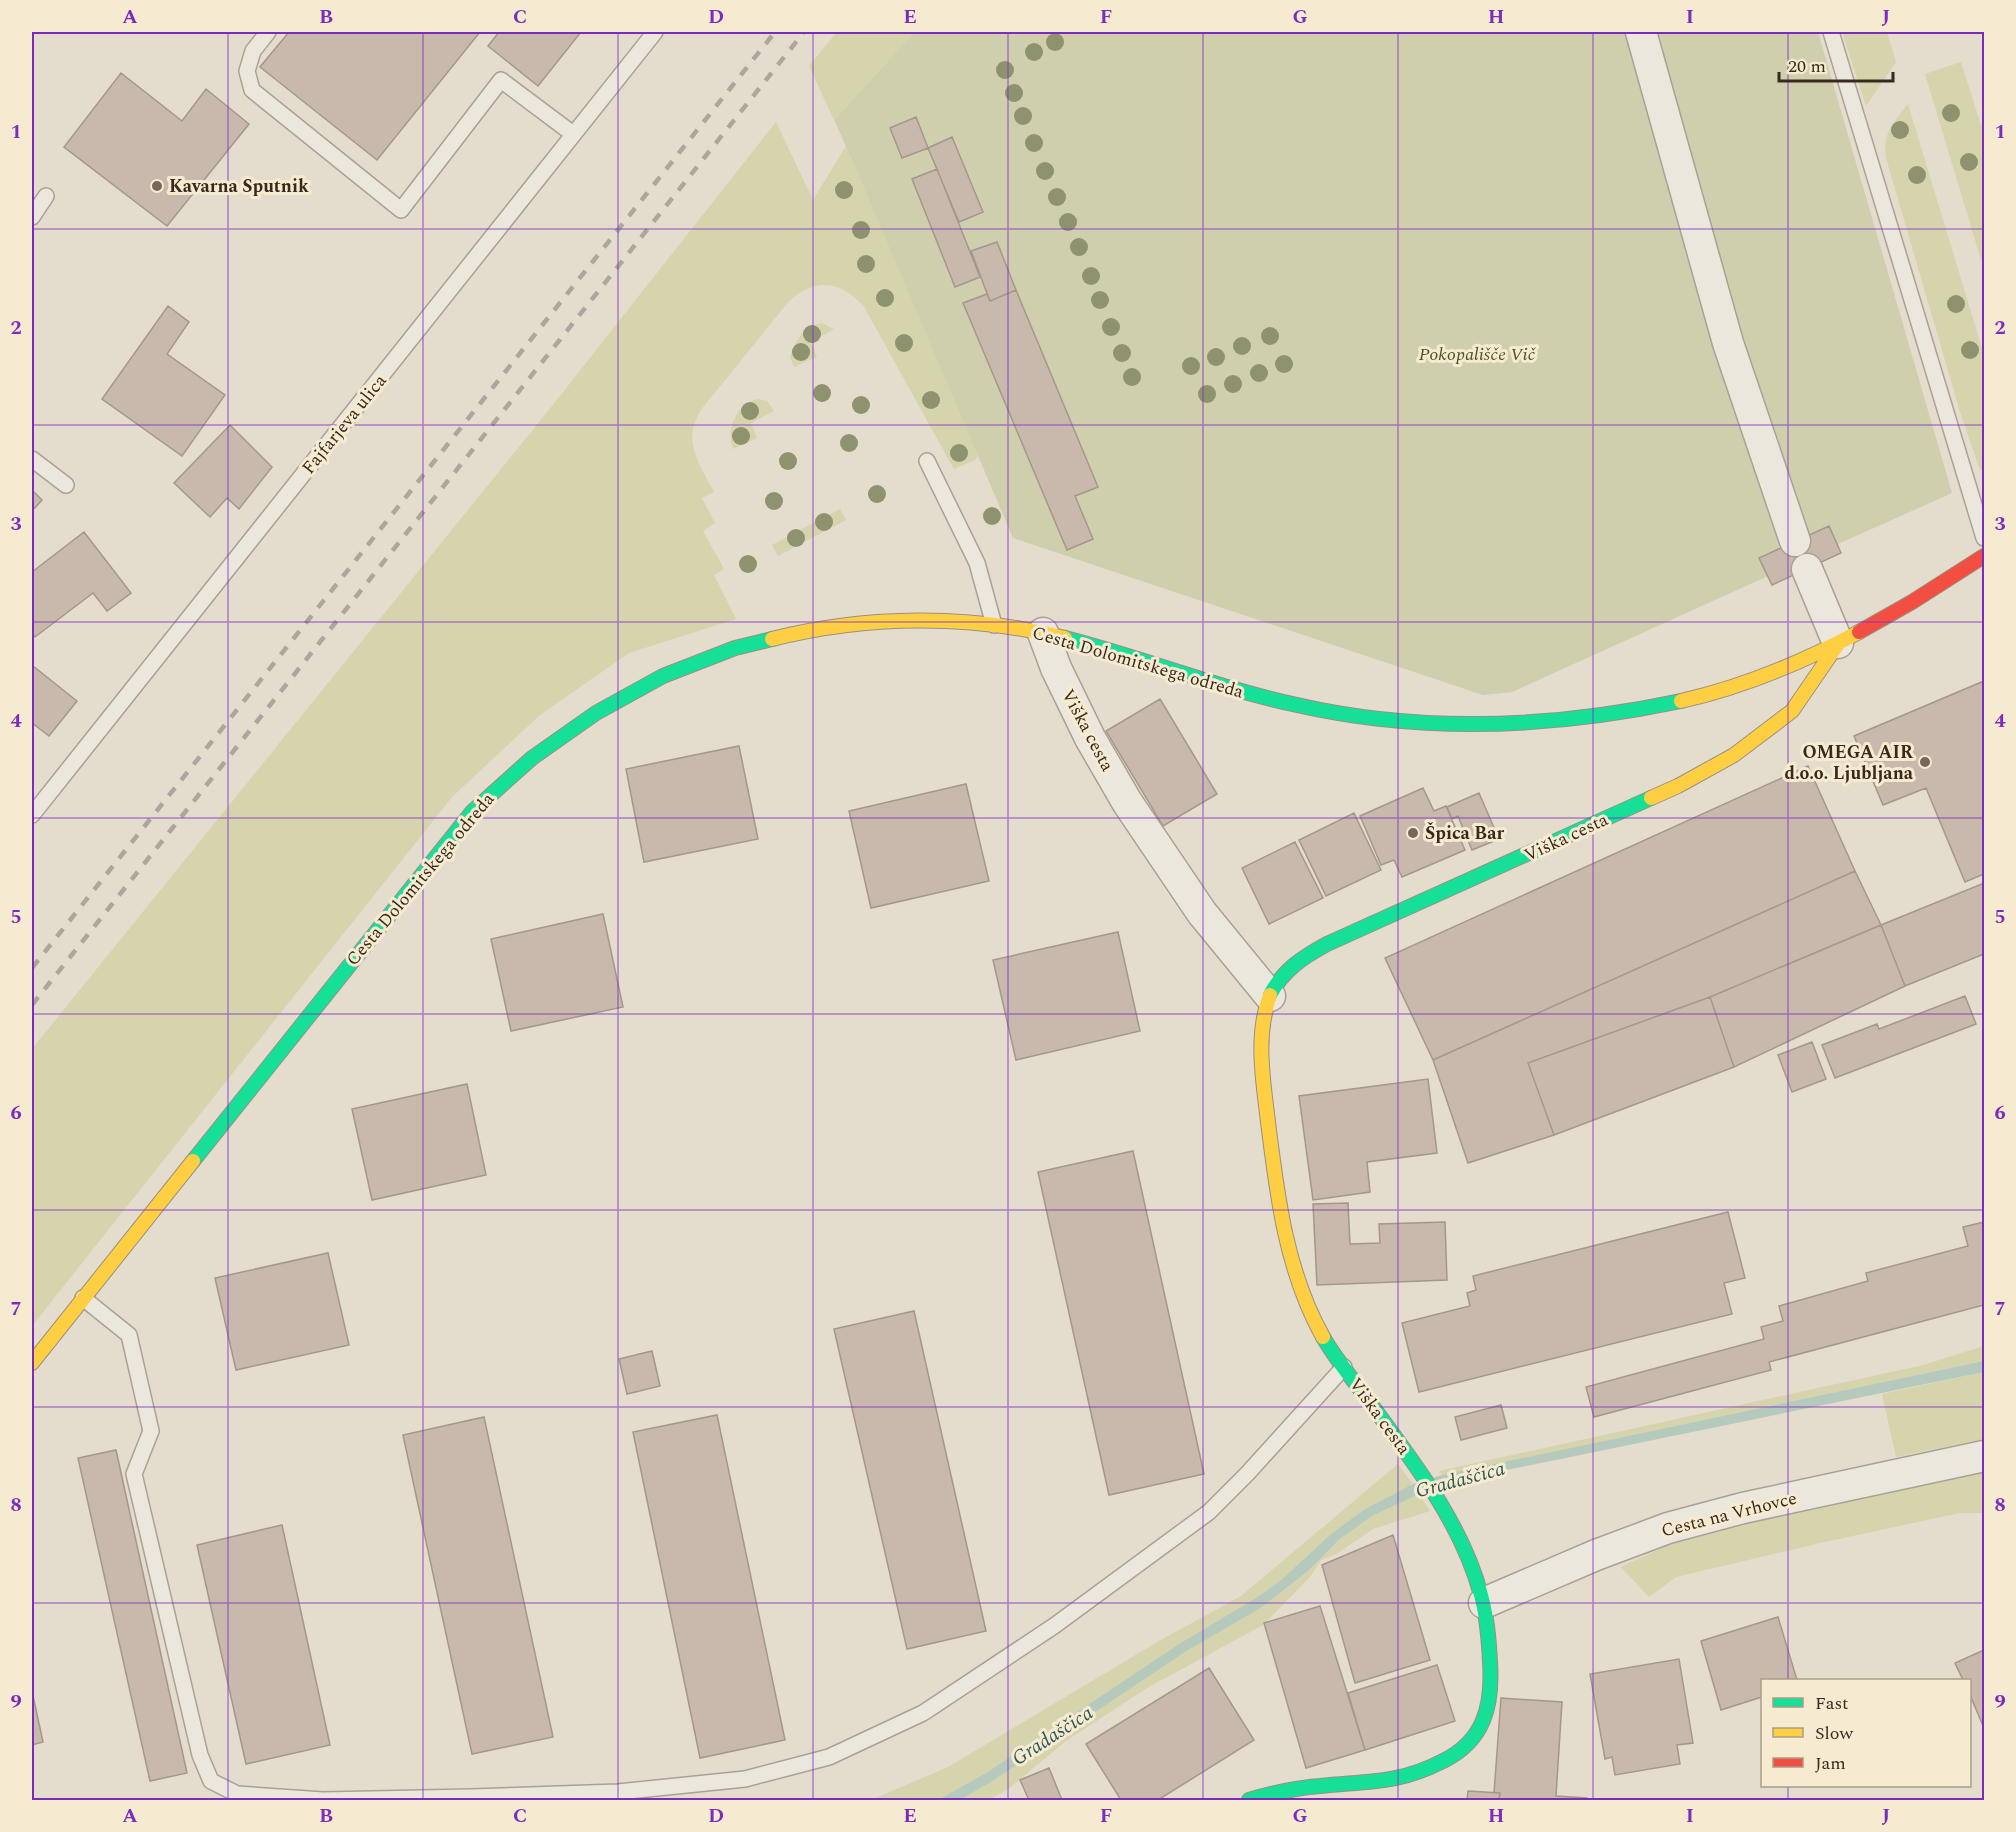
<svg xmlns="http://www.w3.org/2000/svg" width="2016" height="1832" viewBox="0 0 2016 1832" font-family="Spectral,serif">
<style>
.green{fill:#d5d4ad}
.cemetery{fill:#cfcead}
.water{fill:#b6c9bd}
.building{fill:#c8b9ac;stroke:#a4978b;stroke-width:1.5}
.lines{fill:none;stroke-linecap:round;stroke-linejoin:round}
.lane-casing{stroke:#a9a195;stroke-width:18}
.street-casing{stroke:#a9a195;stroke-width:33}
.fast-casing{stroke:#999084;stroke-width:16}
.slow-casing{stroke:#999084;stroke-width:16}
.jam-casing{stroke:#999084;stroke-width:16}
.lane{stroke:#ece7dd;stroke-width:15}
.street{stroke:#ece7dd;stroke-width:30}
.fast{stroke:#16e098;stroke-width:14}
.slow{stroke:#ffcf43;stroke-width:14}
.jam{stroke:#f24e42;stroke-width:14}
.rail{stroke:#aba69e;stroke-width:4.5;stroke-dasharray:10 10;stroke-linecap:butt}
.tree{fill:#8f926f}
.grid{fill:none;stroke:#7b2cbf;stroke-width:1.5;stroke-opacity:0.55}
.poi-dot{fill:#74685a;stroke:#f6ead0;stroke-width:2}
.labels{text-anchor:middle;stroke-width:6;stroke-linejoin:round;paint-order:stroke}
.poi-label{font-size:18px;font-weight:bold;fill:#38291d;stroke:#f6ead0;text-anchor:start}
.park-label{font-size:18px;font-style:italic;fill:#4a5523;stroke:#f6ead0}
.street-label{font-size:18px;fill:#38291d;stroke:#f6ead0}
.water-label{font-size:20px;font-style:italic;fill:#2b5853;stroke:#f6ead0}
.neatline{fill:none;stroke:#7b2cbf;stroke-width:2}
.grid-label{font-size:20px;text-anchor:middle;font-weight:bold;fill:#7b2cbf}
</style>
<rect width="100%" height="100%" fill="#e4dccc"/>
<path class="green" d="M837,32H1015L846,146L978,455L975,460L954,469L863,305C839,280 815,278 789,301L700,411C698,416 694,423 693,429C689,451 704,473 714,492L702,498L715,523L703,531L724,569L714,575L736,619L629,653L540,715L452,797L32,1326V1049L552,406L776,122L813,200L846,146L809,66Z
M1842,32H1887L1896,62L1866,106Z
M1961,62L1984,135V270L1925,74Z
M1908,104L1984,355V475L1979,467L1960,412L1886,158C1883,132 1893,123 1908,104Z
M822,323L834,329L811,342L817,357L794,367L790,357C796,341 803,326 822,323Z
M758,399L767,401L774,411L751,423L757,438L733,449C726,430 736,403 758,399Z
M840,509L846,520L778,556L772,545Z
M1984,1346V1361L1442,1475L1439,1471L1923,1365Z
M1984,1372V1439L1896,1457L1882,1394Z
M1398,1464L1413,1484L1365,1509L1332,1533L1280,1581L1256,1598L1179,1644L986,1773L949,1795L938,1800H871L948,1767L1159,1641L1241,1596Z
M1984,1467V1513H1960L1820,1543L1676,1577L1649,1597L1621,1567L1687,1536Z
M1419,1494L1430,1511L1373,1529L1338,1553L1321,1560L1310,1577L1263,1625L1147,1688L1066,1741L1007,1790L988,1800H960L991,1782L1185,1652L1286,1589L1307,1572L1340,1539L1372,1516Z"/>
<path class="cemetery" d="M915,32H1818L1952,493L1838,544L1841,553L1772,585L1768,576L1512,692L1483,695L1013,538L835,120Z"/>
<path class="water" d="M1984,1361V1372L1473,1477L1419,1494L1372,1516L1340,1539L1307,1572L1262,1607L1185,1652L991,1782L960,1800H938L986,1773L1179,1644L1256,1598L1280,1581L1332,1533L1365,1509L1413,1484L1442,1475Z"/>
<path class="building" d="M289,32H480L377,160L260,67Z
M499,32H581L538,86L488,46Z
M121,73L182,121L206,89L249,124L167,226L64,147Z
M916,117L928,148L902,158L890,128Z
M952,137L983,212L959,222L928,148Z
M937,169L980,277L955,287L912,179Z
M997,242L1016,290L990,301L971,251Z
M1016,290L1098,487L1075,496L1093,539L1067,550L963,303L987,294L990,301Z
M168,306L189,322L167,354L225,395L182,456L102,399Z
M230,425L272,467L239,509L227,498L210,517L174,483Z
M32,490L42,500L32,511Z
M1829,526L1841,553L1772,585L1759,558Z
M84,532L131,593L107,611L93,593L35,637L32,632V572Z
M33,666L77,701L49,736L32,723Z
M1984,681V874L1965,882L1926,788L1883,805L1854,736Z
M1160,699L1217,794L1163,826L1106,731Z
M739,746L758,839L644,862L626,769Z
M1808,766L1855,871L1433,1060L1385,958Z
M966,784L989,881L871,908L849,811Z
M1423,788L1434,811L1446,806L1465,850L1402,877L1394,860L1381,865L1360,816Z
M1479,793L1499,839L1472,850L1458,816L1452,819L1447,807Z
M1354,813L1381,870L1326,896L1299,840Z
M1295,842L1323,898L1269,924L1242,868Z
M1855,871L1881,925L1710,997L1528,1063L1554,1135L1468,1163L1433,1060Z
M1984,883V954L1905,986L1881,925Z
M603,914L623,1007L511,1031L491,939Z
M1881,925L1905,986L1734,1067L1710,997Z
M1118,932L1140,1031L1016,1060L993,960Z
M1965,996L1976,1024L1835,1078L1822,1045L1877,1024L1879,1029Z
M1710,997L1734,1067L1554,1135L1528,1063Z
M1812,1042L1826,1079L1792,1092L1778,1055Z
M1428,1079L1437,1153L1367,1162L1370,1192L1313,1200L1299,1096Z
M467,1084L486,1175L372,1200L352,1109Z
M1133,1151L1204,1474L1109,1495L1038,1172Z
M1348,1203L1350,1244L1380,1243L1379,1224L1445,1222L1447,1280L1317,1285L1313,1204Z
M1728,1212L1745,1278L1724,1283L1732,1314L1419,1392L1402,1323L1470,1306L1467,1293L1476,1290L1473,1276Z
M1984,1222V1305L1769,1362L1771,1370L1594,1417L1586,1387L1764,1339L1761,1327L1783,1321L1779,1306L1868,1281L1866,1273L1968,1246L1963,1227Z
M328,1253L349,1345L236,1370L215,1278Z
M914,1311L986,1631L907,1649L834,1329Z
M652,1351L660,1386L627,1394L619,1359Z
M1501,1405L1507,1428L1461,1440L1455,1417Z
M717,1415L785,1740L700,1758L633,1432Z
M484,1417L553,1737L472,1754L403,1435Z
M116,1450L187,1773L150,1781L78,1458Z
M282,1525L330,1745L246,1764L197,1545Z
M1393,1535L1430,1660L1355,1683L1322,1565Z
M1320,1606L1365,1750L1306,1768L1264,1623Z
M1778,1617L1797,1680H1762V1697L1721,1710L1701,1641Z
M1984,1650V1728L1970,1695V1680H1963L1955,1663Z
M1679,1659L1693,1743L1677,1745L1680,1764L1615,1775L1612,1757L1605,1759L1590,1674Z
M1437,1665L1455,1721L1365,1750L1348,1693Z
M1209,1668L1254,1740L1158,1800H1121L1086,1744Z
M32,1691L43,1742L32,1745Z
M1501,1698L1562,1702L1556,1796L1587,1798V1800H1499L1500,1793H1494Z
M1049,1768L1062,1800H1029L1020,1780Z
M1468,1791L1500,1793L1499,1800H1467Z"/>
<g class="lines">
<g class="lane-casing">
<path id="lane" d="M268,32L253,51L247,71L252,90L401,210L501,80L573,134
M1831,32L1984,538
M32,217L46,196
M32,459L66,485
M927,461L977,563L994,625
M32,815L655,32
M83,1298L129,1335L151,1431L134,1474L200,1755L211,1781L237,1794L323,1800L471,1797L618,1792L745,1779L829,1757L923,1713L1054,1626L1209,1512L1247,1474L1344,1367"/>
</g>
<g class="street-casing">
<path id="street" d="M1641,32L1728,343L1795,541
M1807,569L1838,643
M1043,633L1056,668L1090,738L1127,802L1202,913L1270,996
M1484,1603L1596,1555L1668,1528L1743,1508L1984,1456"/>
</g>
<g class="fast-casing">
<path id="fast" d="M1065,638C1143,658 1218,688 1297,705C1424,734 1553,728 1681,701
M1270,995C1283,970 1303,957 1327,944L1651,798
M193,1161L472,812L532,758L596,713L663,676L735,648L772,639
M1249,1800C1272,1793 1296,1788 1320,1786C1367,1781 1399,1784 1443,1761C1484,1741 1493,1706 1490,1662C1489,1640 1487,1617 1481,1595C1461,1520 1410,1458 1365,1396C1351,1377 1335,1358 1323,1337"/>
</g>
<g class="slow-casing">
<path id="slow" d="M772,639C867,615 969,614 1065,638
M1681,701C1743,687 1803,662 1859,632
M1651,798L1678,786L1734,755L1792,711L1838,644
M1270,995C1255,1037 1263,1079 1268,1122C1277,1195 1286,1271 1323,1337
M32,1363L193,1161"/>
</g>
<g class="jam-casing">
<path id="jam" d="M1859,632L1912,602L1984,556"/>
</g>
<use href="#lane" class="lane"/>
<use href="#street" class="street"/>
<use href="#fast" class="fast"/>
<use href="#slow" class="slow"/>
<use href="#jam" class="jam"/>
<path class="rail" d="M32,968L775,32
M32,1005L804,32"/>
</g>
<g class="tree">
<circle cx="1055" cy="42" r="9"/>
<circle cx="1034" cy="52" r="9"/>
<circle cx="1005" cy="70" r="9"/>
<circle cx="1014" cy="93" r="9"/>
<circle cx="1951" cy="113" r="9"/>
<circle cx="1023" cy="116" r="9"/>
<circle cx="1900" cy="130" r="9"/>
<circle cx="1034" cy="143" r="9"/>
<circle cx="1969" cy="162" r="9"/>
<circle cx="1045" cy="171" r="9"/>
<circle cx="1917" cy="175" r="9"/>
<circle cx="844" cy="190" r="9"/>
<circle cx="1057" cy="197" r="9"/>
<circle cx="1068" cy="222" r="9"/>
<circle cx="861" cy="230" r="9"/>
<circle cx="1079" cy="247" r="9"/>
<circle cx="866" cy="264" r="9"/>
<circle cx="1091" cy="276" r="9"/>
<circle cx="885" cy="298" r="9"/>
<circle cx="1100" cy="300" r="9"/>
<circle cx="1956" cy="304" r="9"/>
<circle cx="1111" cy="327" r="9"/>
<circle cx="812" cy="334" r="9"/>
<circle cx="1270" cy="336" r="9"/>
<circle cx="904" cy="343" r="9"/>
<circle cx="1242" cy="346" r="9"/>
<circle cx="1970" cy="350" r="9"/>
<circle cx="801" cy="352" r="9"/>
<circle cx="1122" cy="353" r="9"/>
<circle cx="1216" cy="357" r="9"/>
<circle cx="1284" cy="364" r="9"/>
<circle cx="1191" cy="366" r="9"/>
<circle cx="1259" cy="373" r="9"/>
<circle cx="1132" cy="377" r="9"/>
<circle cx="1233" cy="384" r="9"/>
<circle cx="822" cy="393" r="9"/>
<circle cx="1207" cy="394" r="9"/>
<circle cx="931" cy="400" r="9"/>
<circle cx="861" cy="405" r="9"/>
<circle cx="750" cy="411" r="9"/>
<circle cx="741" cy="436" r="9"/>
<circle cx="849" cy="443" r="9"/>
<circle cx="959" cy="453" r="9"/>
<circle cx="788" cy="461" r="9"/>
<circle cx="877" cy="494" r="9"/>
<circle cx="774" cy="501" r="9"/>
<circle cx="992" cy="516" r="9"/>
<circle cx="824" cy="522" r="9"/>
<circle cx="796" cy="538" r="9"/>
<circle cx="748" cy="564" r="9"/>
</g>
<path class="grid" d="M228,32V1800M423,32V1800M618,32V1800M813,32V1800M1008,32V1800M1203,32V1800M1398,32V1800M1593,32V1800M1788,32V1680M32,229H1984M32,425H1984M32,622H1984M32,818H1984M32,1014H1984M32,1210H1984M32,1407H1984M32,1603H1984M1788,1786V1800"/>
<g class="poi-dot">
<circle cx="157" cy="186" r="6"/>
<circle cx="1925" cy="762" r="6"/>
<circle cx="1413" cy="833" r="6"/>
</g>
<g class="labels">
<g class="poi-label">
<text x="169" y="192">Kavarna Sputnik</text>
<text x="1913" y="758" text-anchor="end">OMEGA AIR<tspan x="1913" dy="21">d.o.o. Ljubljana</tspan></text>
<text x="1425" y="839">Špica Bar</text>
</g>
<g class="park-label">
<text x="1477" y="360">Pokopališče Vič</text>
</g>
<g class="street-label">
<text transform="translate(344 424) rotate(-51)" y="6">Fajfarjeva ulica</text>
<text transform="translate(1138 662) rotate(16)" y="6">Cesta Dolomitskega odreda</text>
<text transform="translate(1088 730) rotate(62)" y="6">Viška cesta</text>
<text transform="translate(1566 837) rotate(-25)" y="6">Viška cesta</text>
<text transform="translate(420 879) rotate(-50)" y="6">Cesta Dolomitskega odreda</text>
<text transform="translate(1380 1416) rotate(54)" y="6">Viška cesta</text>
<text transform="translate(1729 1514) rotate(-14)" y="6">Cesta na Vrhovce</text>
</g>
<g class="water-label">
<text transform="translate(1460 1479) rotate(-15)" y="7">Gradaščica</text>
<text transform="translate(1052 1735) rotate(-33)" y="7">Gradaščica</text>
</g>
</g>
<rect width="2016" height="1832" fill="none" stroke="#f6ead0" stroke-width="66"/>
<rect x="1761" y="1679" width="210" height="108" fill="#f6ead0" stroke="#aa9d88" stroke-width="1.5"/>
<rect x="1773" y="1698" width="30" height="9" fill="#16e098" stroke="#aa9d88" stroke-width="1.5"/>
<text x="1815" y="1709" font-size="18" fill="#38291d">Fast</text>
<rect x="1773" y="1728" width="30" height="9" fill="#ffcf43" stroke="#aa9d88" stroke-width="1.5"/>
<text x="1815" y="1739" font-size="18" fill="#38291d">Slow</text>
<rect x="1773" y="1758" width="30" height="9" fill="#f24e42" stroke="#aa9d88" stroke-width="1.5"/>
<text x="1815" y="1769" font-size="18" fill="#38291d">Jam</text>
<path d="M1779 72v9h114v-9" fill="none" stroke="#38291d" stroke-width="3"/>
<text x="1788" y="72" font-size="18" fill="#38291d" stroke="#f6ead0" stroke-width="4.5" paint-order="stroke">20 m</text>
<rect x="33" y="33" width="1950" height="1766" class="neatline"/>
<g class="grid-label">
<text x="130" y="23">A</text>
<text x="326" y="23">B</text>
<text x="520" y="23">C</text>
<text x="716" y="23">D</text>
<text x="910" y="23">E</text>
<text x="1106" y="23">F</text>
<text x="1300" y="23">G</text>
<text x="1496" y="23">H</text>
<text x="1690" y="23">I</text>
<text x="1886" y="23">J</text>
<text x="16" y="138">1</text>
<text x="2000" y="138">1</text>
<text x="16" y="334">2</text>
<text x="2000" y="334">2</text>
<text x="16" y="530">3</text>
<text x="2000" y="530">3</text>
<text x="16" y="727">4</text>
<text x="2000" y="727">4</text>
<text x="16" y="923">5</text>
<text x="2000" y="923">5</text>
<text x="16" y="1119">6</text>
<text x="2000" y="1119">6</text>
<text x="16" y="1315">7</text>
<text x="2000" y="1315">7</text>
<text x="16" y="1511">8</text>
<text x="2000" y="1511">8</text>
<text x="16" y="1708">9</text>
<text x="2000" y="1708">9</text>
<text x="130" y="1822">A</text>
<text x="326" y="1822">B</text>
<text x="520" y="1822">C</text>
<text x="716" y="1822">D</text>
<text x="910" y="1822">E</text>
<text x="1106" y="1822">F</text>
<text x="1300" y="1822">G</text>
<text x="1496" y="1822">H</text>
<text x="1690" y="1822">I</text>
<text x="1886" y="1822">J</text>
</g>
</svg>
